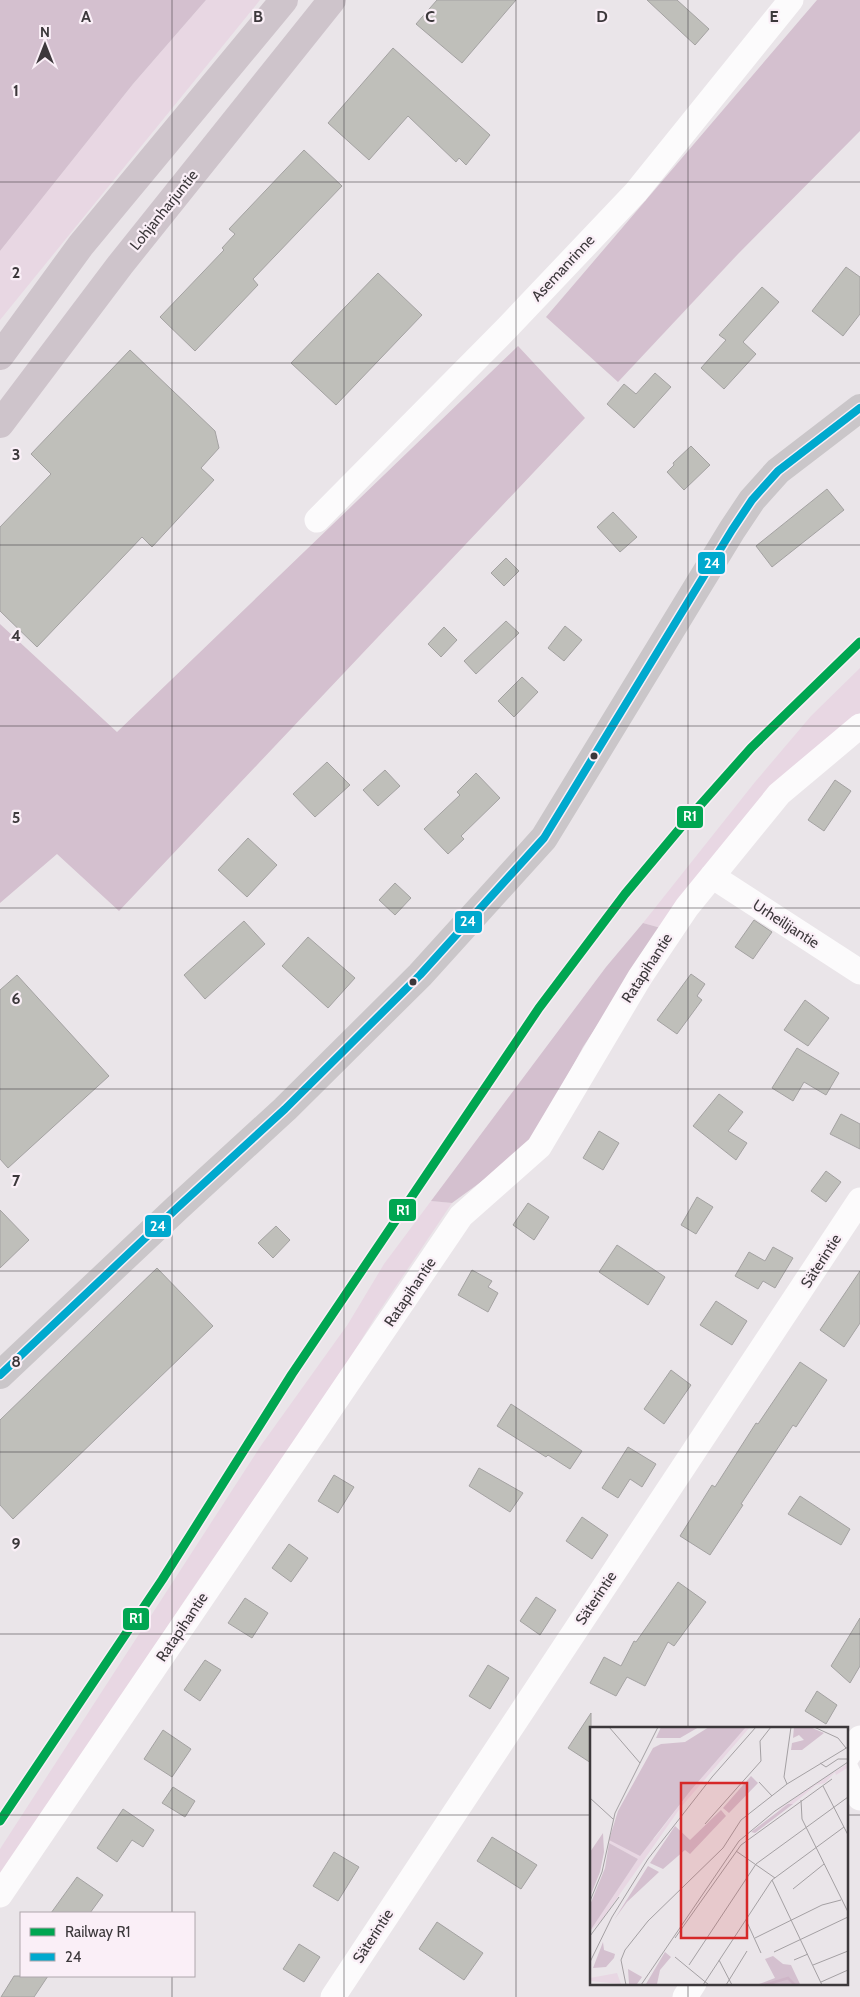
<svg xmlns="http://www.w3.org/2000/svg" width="860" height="1997" viewBox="0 0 860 1997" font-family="Cabin,sans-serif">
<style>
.green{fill:#e8d7e3}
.forest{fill:#d4c0cf}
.building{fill:#bfbfba;stroke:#a4a2a2}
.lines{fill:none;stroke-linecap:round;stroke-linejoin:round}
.street{stroke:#fcfbfc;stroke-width:25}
.secondary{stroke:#cac6c9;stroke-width:28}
.highway{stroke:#cec4cb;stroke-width:28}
.bus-1-casing{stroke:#faeff7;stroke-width:11}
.bus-1{stroke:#00a9ce;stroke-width:8}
.rail-1-casing{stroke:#faeff7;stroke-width:12}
.rail-1{stroke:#00a651;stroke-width:9}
.grid{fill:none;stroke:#3c383b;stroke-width:1;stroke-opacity:0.55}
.bus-dot{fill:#3c383b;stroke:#faeff7;stroke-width:2}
.labels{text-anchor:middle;stroke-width:4.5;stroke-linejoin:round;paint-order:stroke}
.street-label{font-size:15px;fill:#3c383b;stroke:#faeff7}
.inset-river{fill:none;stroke:#cfb6c8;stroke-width:2.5}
.inset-road{fill:none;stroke:#a4a0a3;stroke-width:1}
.view{fill:#d62828;fill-opacity:0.15;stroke:#d62828;stroke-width:2.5}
.inset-edge{fill:none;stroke:#3c383b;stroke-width:2.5}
.grid-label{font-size:16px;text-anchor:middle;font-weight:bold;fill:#3c383b;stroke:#faeff7;stroke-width:4.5;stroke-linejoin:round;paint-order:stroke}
.line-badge{stroke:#faeff7;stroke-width:2}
.badge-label{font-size:14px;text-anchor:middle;font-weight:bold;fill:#fff}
</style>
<rect width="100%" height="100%" fill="#eae5e9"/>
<path class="green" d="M206,0H260L0,320V251L133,84Z
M860,668V713L849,720L661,928L643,923L755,782L811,716Z
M431,1201L452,1203L376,1316L341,1373L197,1582L0,1877V1849L262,1444L348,1324L384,1264Z"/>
<path class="forest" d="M0,0H206L133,84L0,251Z
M817,0H860V131L738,254L618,382L546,317Z
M518,346L585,418L119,911L57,854L0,903V624L117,732Z
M643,923L661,928L583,1047L540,1127L518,1155L452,1203L431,1201L606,967Z"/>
<path class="building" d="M437,0H516L462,63L416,24Z
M647,0H677L709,29L695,45Z
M393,48L490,135L466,165L459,158L456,162L408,116L369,160L328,123Z
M304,150L342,186L253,279L258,285L195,351L160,317L224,250L222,248L235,234L229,229Z
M846,267L860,277V314L843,336L812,311Z
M378,273L422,315L336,405L291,363Z
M762,287L779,302L743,342L756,354L724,389L701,368L726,340L719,335Z
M130,350L215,431L219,448L201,468L214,480L152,547L142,537L37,647L0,611V527L51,474L31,454Z
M655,373L671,387L634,428L607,404L624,384L636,394Z
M691,446L710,465L684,490L667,472L674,465L673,463Z
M827,489L844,510L772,567L756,546Z
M613,512L637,537L620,552L597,527Z
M506,558L519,571L504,586L491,573Z
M506,621L519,633L476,674L464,661Z
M565,626L582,640L564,661L548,648Z
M444,627L457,640L441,657L428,644Z
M522,677L538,692L514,717L498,701Z
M327,762L350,785L315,817L293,794Z
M385,770L400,786L378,806L363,790Z
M476,773L500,798L461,836L464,839L448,854L424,829L460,795L457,792Z
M835,780L851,791L824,831L808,820Z
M248,838L277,865L247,897L218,870Z
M395,883L411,898L395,915L379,900Z
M754,920L772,932L753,959L735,947Z
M244,921L265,944L205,999L184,975Z
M308,937L355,978L328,1008L282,966Z
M691,974L705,984L697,996L702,1000L677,1034L657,1020Z
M17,975L109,1076L8,1168L0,1159V990Z
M805,1000L829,1018L808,1046L784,1030Z
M797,1048L839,1073L826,1095L804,1082L793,1101L772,1088Z
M719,1094L743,1112L728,1131L747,1143L736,1160L693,1126Z
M841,1114L860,1124V1149L830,1134Z
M599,1131L619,1143L603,1170L583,1158Z
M826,1171L841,1182L826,1202L811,1191Z
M697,1197L713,1207L696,1234L681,1225Z
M528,1203L549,1217L534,1240L513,1225Z
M0,1210L29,1240L0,1268Z
M276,1226L290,1240L273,1258L258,1243Z
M617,1245L665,1277L648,1305L599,1272Z
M773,1247L793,1258L775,1288L763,1281L758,1289L735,1276L749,1252L765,1261Z
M157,1268L213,1326L13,1519L0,1505V1420Z
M472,1270L492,1281L488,1287L498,1293L488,1312L458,1295Z
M860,1271V1323L844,1347L820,1330Z
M716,1301L747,1321L732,1345L700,1325Z
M800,1362L827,1380L796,1427L793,1425L741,1504L743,1505L710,1555L680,1536L712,1485L715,1487L756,1423L758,1424Z
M671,1370L691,1385L664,1424L644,1409Z
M511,1404L582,1451L570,1469L548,1455L546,1457L497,1426Z
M628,1447L656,1464L642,1487L630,1479L618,1498L602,1488Z
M479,1468L523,1493L510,1512L469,1486Z
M334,1475L354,1487L338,1513L318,1501Z
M800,1496L850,1529L841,1545L788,1514Z
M582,1517L608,1535L592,1559L566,1541Z
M289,1544L308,1558L291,1582L272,1568Z
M678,1582L706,1602L674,1646L668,1642L645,1686L627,1677L616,1696L590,1683L604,1657L621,1666L634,1641L636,1642Z
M536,1597L556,1610L540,1635L520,1621Z
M245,1598L268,1613L252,1638L228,1623Z
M860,1618V1666L850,1683L831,1666Z
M205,1660L221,1670L200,1701L184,1690Z
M488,1665L509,1678L490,1709L469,1696Z
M817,1691L837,1705L826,1724L805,1711Z
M591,1713V1763L568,1748Z
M163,1730L191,1749L172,1777L144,1759Z
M173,1787L195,1801L185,1817L162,1803Z
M123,1809L154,1830L143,1847L132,1840L117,1862L97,1848Z
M492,1837L537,1865L521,1889L477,1861Z
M334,1852L359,1867L338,1901L313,1886Z
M77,1877L103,1895L90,1913H51Z
M437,1922L483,1953L464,1980L419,1949Z
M299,1944L320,1957L304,1982L283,1969Z
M14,1976H48L34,1997H1Z"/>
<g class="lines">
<path class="street" d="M317,520L507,328L636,192L791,0
M712,876L860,972
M846,1758L860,1738
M846,1769L860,1798
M0,1895L461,1216L539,1147L640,977L687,907L779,794L860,726
M333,1997L860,1200
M685,1997L694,1983"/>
<path class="secondary" d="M0,1375L177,1208L285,1109L420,975L544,838L732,530L752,500L778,471L860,408"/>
<path class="highway" d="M0,356L81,245L284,0
M0,424L120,265L332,0"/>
<g class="bus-1-casing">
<path id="bus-1" d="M0,1375L177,1208L285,1109L420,975L544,838L732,530L752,500L778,471L860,408"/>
</g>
<use href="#bus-1" class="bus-1"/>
<g class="rail-1-casing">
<path id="rail-1" d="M0,1821L162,1580L292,1374L539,1008L625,894L687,820L751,748L860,642"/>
</g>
<use href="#rail-1" class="rail-1"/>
</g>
<path class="grid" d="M172,0V1913M344,0V1997M516,0V1997M688,0V1728M0,182H860M0,363H860M0,545H860M0,726H860M0,908H860M0,1089H860M0,1271H860M0,1452H860M0,1634H860M0,1815H591M846,1815H860M172,1976V1997M688,1983V1997"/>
<g class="bus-dot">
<circle cx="594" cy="756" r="4.5"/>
<circle cx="413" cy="982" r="4.5"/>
</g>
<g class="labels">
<g class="street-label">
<text transform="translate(164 210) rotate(-51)" y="5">Lohjanharjuntie</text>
<text transform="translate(563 268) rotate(-47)" y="5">Asemanrinne</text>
<text transform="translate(786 924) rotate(33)" y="5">Urheilijantie</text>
<text transform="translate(647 968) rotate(-57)" y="5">Ratapihantie</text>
<text transform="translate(821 1261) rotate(-57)" y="5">Säterintie</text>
<text transform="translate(410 1292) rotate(-56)" y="5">Ratapihantie</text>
<text transform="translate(596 1598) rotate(-56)" y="5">Säterintie</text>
<text transform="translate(182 1627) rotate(-56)" y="5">Ratapihantie</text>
<text transform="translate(373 1936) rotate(-57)" y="5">Säterintie</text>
</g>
</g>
<g transform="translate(590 1727)">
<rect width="258" height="258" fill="#eae5e9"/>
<path d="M156,0H160L91,80L11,194L0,204L48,132L19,116V113L64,112L101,63ZM257,37V41L246,48L245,45L235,56L226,58L203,77L187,84L222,59ZM27,246L31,257L0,254V251Z" fill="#e8d7e3"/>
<path d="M71,0H109L90,11H66ZM119,0H156L101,63L50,129L19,113L28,84L63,21L71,17L95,15ZM204,0H220L234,6L212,23H201L202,16L214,13L209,8L203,11ZM161,49L168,56L139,86L133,81ZM198,77H203L165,106L161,105ZM131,83L136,89L100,127L95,123L73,142L60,136L85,99L100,113ZM13,106L14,125L10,145L0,170V125ZM19,116L48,132L0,204V178L15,141ZM58,139L69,145L37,175L24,193ZM13,215L14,223L25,227L24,231L16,240L3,241ZM75,225L81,230L70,243L67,257H56ZM183,229L193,237L201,238L210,257H169L185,251L175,232ZM38,242L52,250L47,257H39Z" fill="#d4c0cf"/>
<path class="inset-river" d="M175,258L198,251L205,258"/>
<path class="inset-road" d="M19,0L50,36M224,0L248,11L256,21M230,36L236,40L248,32H258M169,55L182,69M197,57L194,50L201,0M233,59L258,108M0,71L23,92M211,73L212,92L258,185M115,97L171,34L170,14L181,0M146,124L185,151M182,153L232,258M203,162L234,137M0,174L12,145L25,86L68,0M156,193L171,226M0,209L29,170M85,211L151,118L242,52M165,211L232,178L251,173M184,225L258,190M85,230L119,258M129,233L142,258M204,233L218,227M0,235L22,190L58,132L122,50L166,0M99,238L166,137L258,70M223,238L258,224M231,255L258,243M36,258L31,233L35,223L58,194L133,121L151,93L197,57L258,20M51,258L149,114L185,84L258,35M113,258L182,153L254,100M136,258L157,224"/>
<path class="view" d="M91,56H157V211H91Z"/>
<rect width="258" height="258" class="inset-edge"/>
</g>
<g class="grid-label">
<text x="86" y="22">A</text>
<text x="258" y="22">B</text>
<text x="430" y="22">C</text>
<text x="602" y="22">D</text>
<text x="774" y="22">E</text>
<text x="16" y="96">1</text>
<text x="16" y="278">2</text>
<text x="16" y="460">3</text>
<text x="16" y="641">4</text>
<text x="16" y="823">5</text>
<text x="16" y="1004">6</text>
<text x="16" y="1186">7</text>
<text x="16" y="1367">8</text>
<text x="16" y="1549">9</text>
</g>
<g class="line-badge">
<rect x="697" y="551" width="29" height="24" rx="5" fill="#00a9ce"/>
<rect x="676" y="805" width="28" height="24" rx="5" fill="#00a651"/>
<rect x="454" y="910" width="29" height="24" rx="5" fill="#00a9ce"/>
<rect x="388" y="1198" width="29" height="24" rx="5" fill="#00a651"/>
<rect x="144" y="1214" width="28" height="24" rx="5" fill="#00a9ce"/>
<rect x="122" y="1607" width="28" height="24" rx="5" fill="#00a651"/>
</g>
<g class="badge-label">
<text x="712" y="568">24</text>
<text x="690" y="821">R1</text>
<text x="468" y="926">24</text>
<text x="403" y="1215">R1</text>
<text x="158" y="1231">24</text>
<text x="136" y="1623">R1</text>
</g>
<rect x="20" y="1912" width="175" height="65" fill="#faeff7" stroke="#aea6ac"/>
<rect x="30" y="1928" width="25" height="8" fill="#00a651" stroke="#aea6ac"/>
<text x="65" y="1937" font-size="15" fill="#3c383b">Railway R1</text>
<rect x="30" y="1953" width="25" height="8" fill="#00a9ce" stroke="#aea6ac"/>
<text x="65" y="1962" font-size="15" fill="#3c383b">24</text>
<g transform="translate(45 45)" stroke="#faeff7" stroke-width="4" paint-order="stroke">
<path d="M0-4L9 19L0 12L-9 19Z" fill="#3c383b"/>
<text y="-8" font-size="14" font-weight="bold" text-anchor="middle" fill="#3c383b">N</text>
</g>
</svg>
